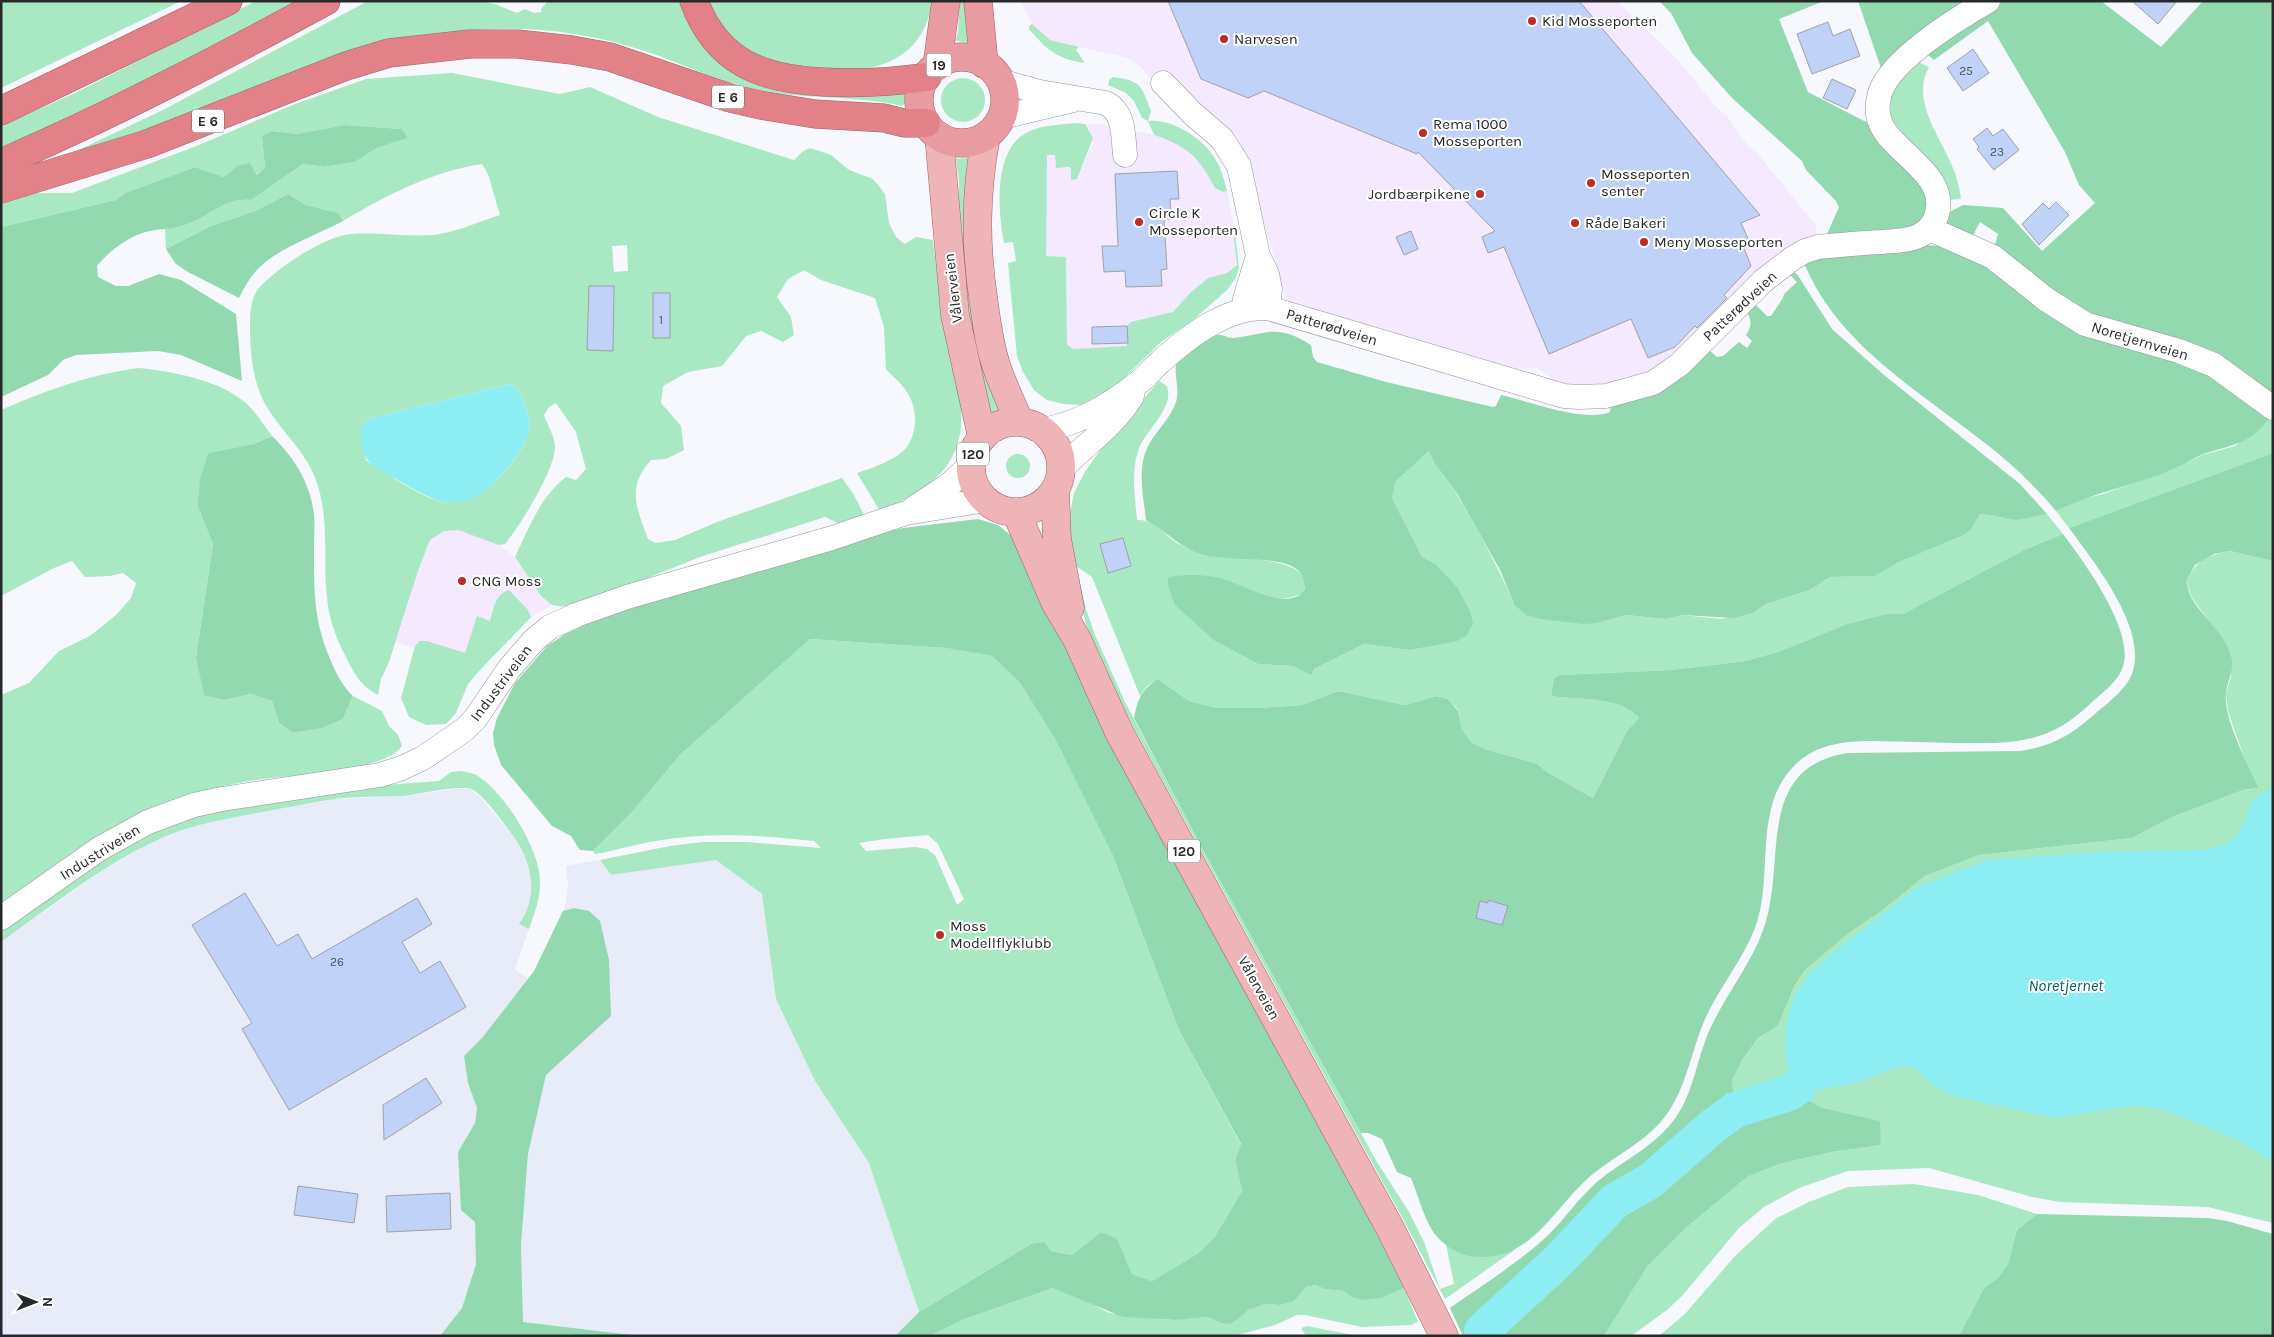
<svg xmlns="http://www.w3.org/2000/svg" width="2274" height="1337" viewBox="0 0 2274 1337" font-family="Karla,sans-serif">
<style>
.commercial{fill:#f4e9fe}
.built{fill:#e7ecf8}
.green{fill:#a8e8c2;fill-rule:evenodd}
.forest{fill:#92d9b0}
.water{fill:#8ceef3}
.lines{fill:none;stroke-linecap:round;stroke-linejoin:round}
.river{stroke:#8ceef3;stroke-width:36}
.building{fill:#c0d2f8;stroke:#9fa1a4}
.minor-casing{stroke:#939599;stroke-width:25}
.primary-casing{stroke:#a16267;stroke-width:29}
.trunk-casing{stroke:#a16267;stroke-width:29}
.motorway-casing{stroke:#a16267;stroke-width:29}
.minor{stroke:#fff;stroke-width:24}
.primary{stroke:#eeb4b8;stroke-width:28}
.trunk{stroke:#e89ba0;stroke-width:28}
.motorway{stroke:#e28288;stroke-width:28}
.poi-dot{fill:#bb2d26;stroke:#fff;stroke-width:2}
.labels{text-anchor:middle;stroke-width:4;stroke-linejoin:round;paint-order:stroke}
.number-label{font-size:12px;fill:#4d525d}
.shield{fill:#fff;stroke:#686869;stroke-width:1}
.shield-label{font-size:14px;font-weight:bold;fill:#272829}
.poi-label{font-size:15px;fill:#272829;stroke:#fff;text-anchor:start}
.street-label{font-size:15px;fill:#272829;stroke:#fff}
.water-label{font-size:16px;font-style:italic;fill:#005c60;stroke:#fff}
</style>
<rect width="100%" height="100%" fill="#f6f8fd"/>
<path class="commercial" d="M1020,1H1617L1677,59L1718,109L1727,116L1748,146L1757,153L1815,224L1817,236L1793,244L1771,259L1679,351L1664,364L1630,382L1577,387L1555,381L1536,367L1516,370L1308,312L1286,300L1257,198L1228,131L1221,122L1188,97L1157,88L1142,68L1128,58L1050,40L1032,24Z
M1085,124H1099L1154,135L1182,146L1206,169L1215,188L1223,192L1227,191L1235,232L1234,240L1237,265L1227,273L1208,278L1190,293L1173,312L1127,326L1128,346L1073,349L1067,343L1066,257L1046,256L1047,155H1055V164L1071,169L1077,179L1093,143L1090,132Z
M458,530L499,545L515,557L541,596L552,605L531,617L528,610L490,621L477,617L465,653L415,646L414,648L396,642L419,568L430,540L444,531Z"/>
<path class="built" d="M455,789H470L481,798L516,840L526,858L531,874L530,902L520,924L529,929L515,969L528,979L482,1038L464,1056L468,1083L477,1108L475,1123L458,1152L475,1222L476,1264L462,1308L440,1336H1V942L102,871L148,844L171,833L221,819L336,799L403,796Z
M600,860L611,875L716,860L762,894L776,999L815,1081L869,1163L919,1312L895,1336H640L523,1322L521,1245L528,1154L546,1075L611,1016L574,908L563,911L566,903L568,884L566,866Z"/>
<path class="green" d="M1,1H181L1,88Z
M256,1H299L195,56L1,149V126L75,93Z
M368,1H479L495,4L517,13L525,9L534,13L541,12V9L548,1H681L707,48L906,91V103L902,106C855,95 806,100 759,90C720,82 683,64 645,51C563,25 493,23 410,39L206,113L68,155L163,110Z
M707,1H932C923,75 846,78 790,65C779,63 766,62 756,58C732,47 720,22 707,1Z
M960,1H967L971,42L955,41L958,32Z
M1032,24L1050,40L1079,47L1076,50L1085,63C1057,59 1047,50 1029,29V26Z
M1916,61L1929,67C1909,103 1945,142 1956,176C1958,183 1960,191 1961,199L1947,200L1888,123L1887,94Z
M452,73L560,94L590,87L658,117L794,160L802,152L810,148L831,155L849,170L873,179L885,194L889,223L896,237L905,244L916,237L933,240C937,279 942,316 950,354C953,372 960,391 961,410C965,467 927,491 880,511L857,473C872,468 896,460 906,448C919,432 917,404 905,389C900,382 892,376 886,369L884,327L875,298L821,280L804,270L788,279L777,297L791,317L794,335L783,342L761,331L746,336L722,366L688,372L663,386L661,403L681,426L684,450L666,459L651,460C626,487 637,509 648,539L655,543L675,540L717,522L842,478L854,495L865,517L840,524L825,517L700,557L590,601L568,607L552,605L541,596L515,557C529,528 540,497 566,477L576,480L586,469L576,432L556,403L549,407L544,415C548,425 555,438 555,448C554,471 520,526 505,544L499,545L458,530L444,531L430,540L419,568L389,662L381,679L378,695C361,686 355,675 347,659C338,642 331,625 328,606C322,566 330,525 318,486C309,454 283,434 267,407C253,385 250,353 250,327C250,314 250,299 259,288C277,268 325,235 353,234C379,232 406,237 432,235C451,234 481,221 500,215L488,174L482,164C433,171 385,196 343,221L339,213L306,205L288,194L255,211L211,226L166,249L165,229C171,227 178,227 185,225C209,217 225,197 251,200L303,164L325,167L355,162L377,148L408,138L401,129L344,125L297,134L272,131L262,136L265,168L255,175L237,166L224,177L195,167L125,193L116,200L1,227V201L27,193H72L199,145L295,104L366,79ZM627,245L628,271L614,272L612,246ZM653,293L669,338L653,337ZM589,300L614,301L613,351L587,350ZM511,384C517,387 521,395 524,402C527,411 531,422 529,432C526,449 498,482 483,492C476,498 456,504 447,503C427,501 383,472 366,460L361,428L368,419Z
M1113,77C1142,81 1141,85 1151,111L1148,121C1171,119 1199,136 1212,154C1220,165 1224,178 1227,191L1223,192L1215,188C1199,157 1187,146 1154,135L1148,121L1142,118L1134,101L1126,93L1108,85L1109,80Z
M941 100a22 22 0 1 1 44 0a22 22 0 1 1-44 0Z
M1075,123L1085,124L1093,138L1077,179L1071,180V169L1069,167L1056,168L1055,155H1047L1046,256L1066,257L1067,344L1073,349L1127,346V326L1131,322L1173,312L1190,293L1208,278L1227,273L1237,265L1234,240L1235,232L1239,268L1235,279L1228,289L1192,321L1162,341L1113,389L1081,405L1063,404L1047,400L1034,390L1023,372L1017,356L1008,263L1016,261L1013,242L1004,243C998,212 993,151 1026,133C1040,125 1059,125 1075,123Z
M970,158L1005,410L991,414L966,309L959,224V181L956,159Z
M138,368C169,371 216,379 242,400C254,409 263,424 272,436L254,444L210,453L198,507L213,544L196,657L225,700L251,694L272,701L279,723L293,733L323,728L343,719L353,696L382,711L389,726L398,735L402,746C384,773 282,775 249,781C212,788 171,797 137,814C88,839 45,872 1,905V695L29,683L59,651L90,636L116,615L131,598L136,583L123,573L110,576L85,577L72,561L54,568L1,596V410C47,390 88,375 138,368Z
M1159,381L1167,386C1175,409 1144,431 1138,451C1131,473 1135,498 1137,520C1157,519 1164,536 1179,544C1186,548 1197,553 1204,555C1225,560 1320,553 1303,593C1284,603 1265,596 1246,588L1215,641L1258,664L1293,666L1311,674L1314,669L1364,644L1410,650L1455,642L1470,611L1458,588L1436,564L1422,557L1392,498L1396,481L1430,450C1436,468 1449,481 1458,496C1479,531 1498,567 1514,604L1598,623L1626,615L1666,619L1682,615L1720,619L1753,613L1766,604L1810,590L1830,577L1875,576L1899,562L1971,530L1979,515C1992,513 2002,519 2015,520C2025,520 2037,516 2047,514L2063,534L2024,550L1903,614H1886L1847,624L1778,652L1745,661L1671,670L1560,675L1554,678L1551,696C1579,700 1621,696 1639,718L1627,731L1593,798L1547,772L1537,764L1485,749L1471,742L1462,729L1458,710L1448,699L1436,696L1405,705L1338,691L1302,705L1259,708H1217L1189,701L1158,679L1147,686L1140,696L1092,577L1076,566L1086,609L1095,635L1125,702L1203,850L1377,1162L1409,1212L1424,1242L1440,1289L1454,1284L1446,1244C1472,1261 1488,1259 1516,1249L1445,1299L1404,1221L1130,721L1086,624L1080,602L1068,523L1074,493L1086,470L1108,440Z
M2269,418L2273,421V453L2069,528L2056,511L2080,499L2100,495L2176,468L2202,455L2235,446Z
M1006 466a12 12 0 1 1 24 0a12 12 0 1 1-24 0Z
M2230,551L2273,561V1223L2208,1207L2060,1202L2032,1197L1929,1168L1848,1171L1799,1188L1764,1207L1739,1228L1682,1296L1667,1310L1631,1336H1604L1647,1267L1687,1227L1747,1177L1779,1164L1832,1152L1881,1145L1879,1121L1823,1108L1799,1095H1792L1767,1107L1742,1115L1735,1105L1732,1081L1742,1060L1758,1038L1778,1026L1794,987L1805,970L1849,933L1883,910L1925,876L1979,855L2132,838L2172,817L2243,790L2255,789L2228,711L2226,693L2231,677V655L2224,641L2192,598L2186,581C2198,559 2206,556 2230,551Z
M509,590L528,610L531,617L481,669L468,684L456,713L446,724L426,725L409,717L401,698L415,646L420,641H427L465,653L477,616L490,621C494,608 495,594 509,590Z
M810,639L947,648L992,656L1020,683L1055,739L1113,856L1179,1030L1241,1145L1235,1160L1242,1191L1214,1238L1197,1254L1152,1281L1132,1274L1117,1240L1101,1232L1072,1255L1051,1251L1031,1244L919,1312L869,1163L815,1081L776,999L762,894L716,860L611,875L600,860L670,846L703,842H747L821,848L814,841C761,835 709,832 656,841C635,844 615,851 595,854L593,851L632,812L680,755ZM928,835L938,844L964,899L957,905L935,855L927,849L915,847L866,851L859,843L885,839Z
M461,771C469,772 476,774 482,779C507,797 542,853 540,884C540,900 534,914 529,929L519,924C538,898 533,865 516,840C507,828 484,794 471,789C459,785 418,794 403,796C381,797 357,796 335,799C313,802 291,807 268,811C227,819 187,824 149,844C96,870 49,908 1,942V931L103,859L150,832L207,812L372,786L439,781L451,772Z
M1914,1184L1978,1195L2037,1214L2017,1230L2008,1264L1998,1278L1984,1288L1959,1336H1659L1685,1314L1735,1256L1775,1219L1809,1202L1848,1187Z
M1316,1285L1324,1289L1344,1291L1351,1297H1384L1404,1288L1418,1322L1411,1325L1362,1327L1305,1315H1297L1275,1325L1234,1336H930L962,1320L1053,1288L1081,1298L1109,1313L1168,1320L1209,1317L1221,1323L1242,1316L1247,1310L1265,1304L1280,1305L1294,1301L1306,1287Z
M1307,1326L1358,1336H1306L1301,1328Z"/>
<path class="forest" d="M1659,1H1824L1779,19L1808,92L1864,121L1874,124L1929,190L1927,216L1907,232L1827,234L1839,207L1836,201L1806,170L1802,161L1732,98L1692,53L1671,13Z
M1858,1H1974L1883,74Z
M2001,1H2101L2161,47L2203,1H2273V395L2090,315L1994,249L1998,234L1980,222L1972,237L1945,223L1946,214L1963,205L2003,208L2042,251L2095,203L2079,185L2065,152L1988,21L1934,60L1928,55L1956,27Z
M344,125L402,129L408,138L377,148L355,162L325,167L303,164L251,200C225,197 209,217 185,225C171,230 154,228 140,234C124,240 107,253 97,266L98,277L116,286H128L159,274L181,280L236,314L242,381L181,355L158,351L76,355L63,360L48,375L1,397V227L116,200L125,193L195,167L224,177L237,166L250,163L256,175L265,168L262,136L272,131L297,134Z
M288,194L306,205L339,213L343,221C319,234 281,247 261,266C251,275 245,286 239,298L186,271L175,263L166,249L211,226L255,211Z
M1925,245L1941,246L1966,254L2147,350L2216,376L2269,418C2251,444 2231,445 2203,454C2194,458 2185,464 2176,468C2137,485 2094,492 2056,511C2035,486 2011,463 1985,443C1918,390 1838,345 1804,263L1805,259Z
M1789,270L1797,274L1832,329L1884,375L2020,484L2047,514C2037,516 2025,520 2015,520C2002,519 1992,513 1979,515L1971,530L1963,535L1899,562L1875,576L1830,577L1810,590L1766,604L1753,613L1734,618L1682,615L1666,619L1626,615L1598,623L1584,624L1541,619L1526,615L1514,604L1500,570L1458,495L1434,462L1429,451L1396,481L1392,498L1422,557L1436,564L1458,588L1470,611L1473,623L1467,635L1455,642L1410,650L1364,644L1314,669L1311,675L1293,666L1258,664L1215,641L1175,605L1168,586V578C1181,573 1213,575 1226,580C1243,585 1294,614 1305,588C1304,580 1303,573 1295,568C1278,556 1227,561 1204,555C1181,549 1166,531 1146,520C1143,494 1136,464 1151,441C1159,428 1171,417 1176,402C1180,390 1174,376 1176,364C1182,355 1207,336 1217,335C1222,334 1227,338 1233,338C1269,334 1276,323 1311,345L1313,357L1317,362L1386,382L1493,407L1496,406L1501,395C1528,401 1584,423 1610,412L1611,404L1707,348L1717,357L1723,356L1739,342L1747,348L1752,341L1746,335C1752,326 1752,320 1746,310L1751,303L1757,306L1767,316H1771L1783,298L1784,294L1797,282L1787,272Z
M272,436C294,457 311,484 314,515C315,525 314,535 314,545C314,585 313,616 328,654C334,669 341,685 353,696L343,719L323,728L293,733L279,723L272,701L251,694L225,700L204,695L196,657L213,544L198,507L200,478L209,453L254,444Z
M2273,453V561L2230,551L2214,554L2195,565L2186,581C2188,587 2189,594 2192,599C2204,618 2225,634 2231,656C2235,670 2227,681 2226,693C2223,718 2248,764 2258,788L2243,790L2172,817L2132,838L1979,855L1925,876L1883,910L1849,933L1805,970L1794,987L1778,1026L1758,1038L1742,1060L1732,1081L1735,1105L1741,1115L1767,1107L1792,1095H1799L1823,1108L1880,1121L1881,1145L1832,1152L1779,1164L1747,1177L1687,1227L1647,1267L1604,1336H1463L1450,1308C1481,1286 1515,1265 1544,1239C1564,1221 1578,1198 1598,1181C1624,1160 1657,1145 1676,1117C1694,1092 1697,1057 1710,1029C1725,996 1749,967 1762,933C1789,867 1751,769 1847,753L2020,751C2053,746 2071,735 2096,713C2111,700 2130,687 2134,667C2143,623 2094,562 2069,528Z
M978,519L998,525L1014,538L1041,589L1105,734L1352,1185L1404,1288L1384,1297L1365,1300L1351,1297L1344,1291L1324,1289L1316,1285L1306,1287L1294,1301L1280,1305L1265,1304L1248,1310L1242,1316L1230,1324L1221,1323L1208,1317L1175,1320L1123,1317L1053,1288L962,1320L930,1336H895L919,1312L1031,1244L1044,1242L1051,1251L1072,1255L1101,1232L1117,1239L1132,1274L1152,1281L1197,1254L1214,1238L1242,1191L1235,1160L1241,1144L1179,1030L1113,856L1055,739L1020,683L992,656L946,648L810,639L680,755L632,812L593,851L580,850L571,836L552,826L501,765L494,745L493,733L497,718L515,683L547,646L565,634L591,622L638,605L881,533L903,528Z
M2063,534C2084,562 2135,631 2123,666C2119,681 2102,693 2091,703C2061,732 2036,741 1995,743C1968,743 1941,743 1915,742C1876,742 1829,734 1797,763C1751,805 1775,875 1755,928C1742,961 1719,988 1705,1019C1692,1049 1687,1084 1669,1111C1649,1142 1612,1156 1586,1180C1553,1211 1531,1258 1480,1257C1462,1257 1442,1246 1432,1230C1423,1215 1418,1195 1411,1178L1397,1172L1382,1139L1368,1133H1361L1203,850L1134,718C1138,699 1141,690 1158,679L1189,701L1217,708H1259L1302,705L1338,691L1405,705L1436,696L1448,699L1458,711L1462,729L1471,742L1485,749L1537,764L1547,772L1593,798L1627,731L1639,718C1621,696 1578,700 1551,696L1554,678L1560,675L1671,670L1745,661L1778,652L1847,624L1886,614H1903L2024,550Z
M574,908L589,911L600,921L609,960L611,1016L546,1075L528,1154L521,1245L523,1322L640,1336H440L462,1308L476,1264L475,1222L461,1210L458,1152L475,1123L477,1108L468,1083L464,1056L482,1038L534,971L563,911Z
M2037,1214L2208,1218L2227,1221L2273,1234V1336H1959L1984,1288L1998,1278L2008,1264L2017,1230Z"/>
<path class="water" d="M511,384C517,387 521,395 524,402C527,411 531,422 529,432C526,449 498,481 484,492C477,498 457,504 448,503C435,502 408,486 396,479C368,465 361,460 361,428L368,419Z
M2273,787V1162L2238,1140L2162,1109L2142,1106L2123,1107L2057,1118L1952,1096L1932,1085L1916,1069L1909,1066L1893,1068L1856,1083L1824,1089H1805L1795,1083L1788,1068L1785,1049L1787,1022L1793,998L1813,969L1916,888L1988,860L2108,852L2207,850L2227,843L2237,834L2246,820L2249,805L2255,799Z"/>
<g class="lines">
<path class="river" d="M1482,1331L1558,1261L1615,1201L1650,1181L1713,1126L1735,1110L1789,1093L1799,1086"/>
</g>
<path class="building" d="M1168,1H1579L1760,215L1741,223L1750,243L1743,246L1751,266L1724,295L1727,298L1697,328L1695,326L1675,347L1648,358L1631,319L1549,354L1504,247L1488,253L1482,237L1495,231L1418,152L1417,154L1264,91L1248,98L1201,79Z
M2132,1H2177L2158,24Z
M1828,22L1833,36L1850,29L1860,56L1812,74L1797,34Z
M1973,49L1989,73L1963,91L1947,68Z
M1832,79L1856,90L1847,109L1823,98Z
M1987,128L1993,136L2003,129L2019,150L1994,170L1977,149L1979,147L1973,139Z
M1177,171L1179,199H1170L1171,219H1164L1167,269L1161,270L1162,286L1126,287L1125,271L1104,272L1102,246H1118L1115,174Z
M2056,202L2069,215L2039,245L2022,224L2043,203L2049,209Z
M1411,231L1418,249L1404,255L1396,237Z
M589,286H614L613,351L587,350Z
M653,293H670V338H653Z
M1127,326L1128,343L1092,344V327Z
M1123,538L1131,566L1108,573L1100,544Z
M245,893L277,946L298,934L312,959L417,898L432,924L402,942L420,973L440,961L466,1007L289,1110L242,1029L252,1023L192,925Z
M1488,900L1508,906L1502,925L1476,918L1480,901L1488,903Z
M426,1078L442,1103L384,1140L383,1105Z
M298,1186L358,1194L354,1223L294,1215Z
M450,1193L451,1229L387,1232L386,1196Z"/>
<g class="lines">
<g class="minor-casing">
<path id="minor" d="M1000,81L1040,92L1106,103C1125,113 1123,136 1125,155
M1163,83L1192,113L1222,139L1239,166L1258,256L1267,274L1270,289L1268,308
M1002,117L1073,100
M1930,229L1993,257L2047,300L2085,324L2179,351L2214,365L2273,408
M1245,309V299L1258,256
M1043,430C1080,423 1109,406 1138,383C1146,377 1153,368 1160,362C1189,336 1227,306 1268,308L1564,396L1579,397L1606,396L1653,383L1679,365L1763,281L1793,258L1805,251L1818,247C1839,245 1861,243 1882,242C1892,241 1903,241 1913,238C1924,235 1930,229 1935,220C1952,179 1902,158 1884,130C1877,119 1876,106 1880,93C1890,60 1958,18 1988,1
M1062,468C1086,444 1114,426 1132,396
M914,508L949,485L971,465
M1,918L99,849L148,822L194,805L222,799L380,775L402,768L423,758L464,730L475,719L509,669L534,640L550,627L576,615L627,597L832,538L906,513L986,500"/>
</g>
<g class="primary-casing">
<path id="primary" d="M939,136L955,315L982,437
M986,136C975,195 975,245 984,304C987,326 990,348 997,368C1003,386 1012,404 1019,421
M971 467a45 45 0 1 1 90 0a45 45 0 1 1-90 0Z
M1055,491L1057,539L1070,608
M1016,512L1055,602L1077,639L1119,732L1390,1228L1444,1336"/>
</g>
<g class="trunk-casing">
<path id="trunk" d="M978,1L984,64
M919 100a43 43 0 1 1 86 0a43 43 0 1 1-86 0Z
M937,66L946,1"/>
</g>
<g class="motorway-casing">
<path id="motorway" d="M694,1C717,63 762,79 824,82C859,84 892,82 927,77
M1,111L228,1
M1,163C112,115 219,59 326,1
M1,189L147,144L346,66L389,53L470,44H518L572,50L610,57L730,98L760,105L815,114L884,118L904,123H926"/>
</g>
<use href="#minor" class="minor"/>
<use href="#primary" class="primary"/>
<use href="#trunk" class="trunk"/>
<use href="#motorway" class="motorway"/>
</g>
<g class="poi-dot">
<circle cx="1532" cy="21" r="5"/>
<circle cx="1224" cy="39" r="5"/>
<circle cx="1423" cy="133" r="5"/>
<circle cx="1591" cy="183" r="5"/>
<circle cx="1480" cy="194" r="5"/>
<circle cx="1139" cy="222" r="5"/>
<circle cx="1575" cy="223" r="5"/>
<circle cx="1644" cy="242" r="5"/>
<circle cx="462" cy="581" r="5"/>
<circle cx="940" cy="935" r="5"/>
</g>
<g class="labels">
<g class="number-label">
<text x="1966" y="75">25</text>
<text x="1997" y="156">23</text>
<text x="661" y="324">1</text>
<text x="337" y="966">26</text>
</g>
<g class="shield">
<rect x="926.5" y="53.5" width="25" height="23" rx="4"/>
<rect x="712" y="85.5" width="32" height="23" rx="4"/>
<rect x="192" y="109.5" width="32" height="23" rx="4"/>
<rect x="957" y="442.5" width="32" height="23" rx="4"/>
<rect x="1168" y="839.5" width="32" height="23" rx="4"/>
</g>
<g class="shield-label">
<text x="939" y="70">19</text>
<text x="728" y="102">E 6</text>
<text x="208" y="126">E 6</text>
<text x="973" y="459">120</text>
<text x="1184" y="856">120</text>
</g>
<g class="poi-label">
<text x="1542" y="26">Kid Mosseporten</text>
<text x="1234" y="44">Narvesen</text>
<text x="1433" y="129">Rema 1000<tspan x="1433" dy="17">Mosseporten</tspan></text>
<text x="1601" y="179">Mosseporten<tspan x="1601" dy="17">senter</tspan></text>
<text x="1470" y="199" text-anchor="end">Jordbærpikene</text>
<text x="1149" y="218">Circle K<tspan x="1149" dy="17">Mosseporten</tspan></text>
<text x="1585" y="228">Råde Bakeri</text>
<text x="1654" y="247">Meny Mosseporten</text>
<text x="472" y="586">CNG Moss</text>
<text x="950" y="931">Moss<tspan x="950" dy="17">Modellflyklubb</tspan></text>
</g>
<g class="street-label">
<text transform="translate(953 288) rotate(-97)" y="5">Vålerveien</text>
<text transform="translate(1740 306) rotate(-43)" y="5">Patterødveien</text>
<text transform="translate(1332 327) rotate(17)" y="5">Patterødveien</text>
<text transform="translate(2140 341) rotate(17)" y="5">Noretjernveien</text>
<text transform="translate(501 683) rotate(-53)" y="5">Industriveien</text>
<text transform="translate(100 852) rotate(-32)" y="5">Industriveien</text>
<text transform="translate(1259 988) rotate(61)" y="5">Vålerveien</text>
</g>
<g class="water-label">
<text x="2066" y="991">Noretjernet</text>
</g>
</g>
<rect width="2274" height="1337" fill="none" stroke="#272829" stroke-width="5"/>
<g transform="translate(35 1302) rotate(90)" stroke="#ffffff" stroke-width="4" paint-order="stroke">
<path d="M0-4L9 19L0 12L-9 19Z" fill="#272829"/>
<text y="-8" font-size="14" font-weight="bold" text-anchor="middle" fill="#272829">N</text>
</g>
</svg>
